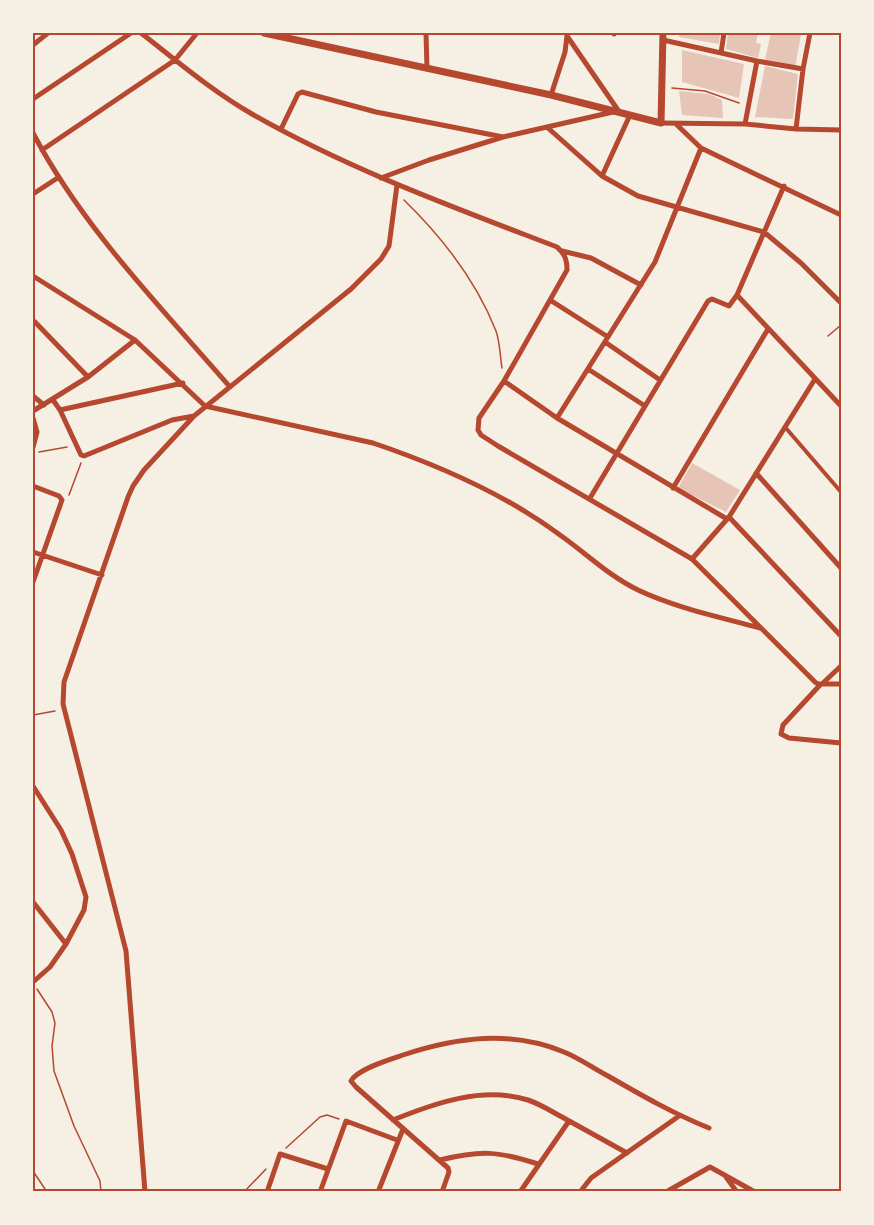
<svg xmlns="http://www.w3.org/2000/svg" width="874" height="1225" viewBox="0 0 874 1225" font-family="Figtree,sans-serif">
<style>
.building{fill:#e6c5b7}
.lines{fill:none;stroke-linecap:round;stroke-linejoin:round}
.path{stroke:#b5482f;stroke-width:1.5}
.pedestrian{stroke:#b5482f;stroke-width:4}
.minor{stroke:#b5482f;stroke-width:5}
.tertiary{stroke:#b5482f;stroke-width:7}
.neatline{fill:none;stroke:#b5482f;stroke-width:2}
</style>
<rect width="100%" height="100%" fill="#f6efe4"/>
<path class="building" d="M680,33H720L719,44L679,37Z
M728,33H758L756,43L761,44L758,58L726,49Z
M771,33L801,35L795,67L765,59Z
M682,50L744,64L739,98L682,82Z
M765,66L798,74L793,119L755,117Z
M679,91L709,94L722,100L723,118L682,115Z
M692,463L740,490L726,512L678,488Z"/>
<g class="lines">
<path class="path" d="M672,88L705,91L739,103
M404,200C443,238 476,280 496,331C500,342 500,356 502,368
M828,336L841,325
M39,452L67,447
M69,495L81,463
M33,715L55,711
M37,989L52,1012L55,1023L52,1046L54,1071L74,1126L100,1181L101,1192
M286,1148L320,1117L327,1115L339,1119
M33,1171L47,1192
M244,1192L266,1169"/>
<path class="pedestrian" d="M785,427L841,492"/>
<path class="minor" d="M141,33C177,61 212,91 252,114C348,169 453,207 557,247C565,254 567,260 567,270L504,381L479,418L478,430L481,435L498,446L692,559L815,682L818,684H841
M426,33L427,69
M614,33V34
M567,36L620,113
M663,40L757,61L803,69
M33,45L48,33
M721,53L724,33
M551,95L565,52L567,36
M33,99L131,33
M661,123L745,124L796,129L841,130
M676,124L701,148L841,215
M745,124L757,61
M548,128L602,176L638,196L764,232L801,263L841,303
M281,129L298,94L302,92L376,112L503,137
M796,129L803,69L810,33
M33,133C83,228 160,306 230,387
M42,150L175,60L197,33
M602,176L630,115
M381,178L429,160L503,137L613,112
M33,194L59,177
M562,251L591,258L641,285
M33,276L135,340L205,406
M737,295L841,406
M550,300L608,337
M35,322L88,377
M605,342L660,380
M588,369L645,406
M504,381L557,418L727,519
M33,396L44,405
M53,400L60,410L183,383
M205,406L373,443C438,465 505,494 560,535C587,554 609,576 638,590C676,608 720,617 760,628
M60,410L81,455L84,456L172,420L194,416
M33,411L88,377L135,340
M33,418L37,432L33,447
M557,418L655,262L701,148
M756,473L841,568
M33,486L59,496L62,500L33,582
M673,488L768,329
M590,498L708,301L712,299L729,306L737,295L784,186
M729,517L841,636
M33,552L102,575
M692,559L729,517L815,379
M823,683L841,666
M820,685L783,725L781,734L789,738L841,743
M33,786L61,830L72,854L86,897L84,910L66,944L50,967L33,982
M33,902L66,944
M393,1120C435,1103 483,1086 528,1100C540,1104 551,1111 562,1117C584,1129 605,1141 627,1153
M440,1160C481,1150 498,1151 538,1164
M726,1177L737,1192
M145,1192L126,951L63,704L64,682L128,497L133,486L144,470L194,416L351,289L381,259L389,246L397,185
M267,1192L280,1154L328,1169
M320,1192L346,1121L397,1140
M378,1192L403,1129
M442,1192L449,1172L448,1168L356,1087L351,1081C357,1069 391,1059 403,1055C457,1037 511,1030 564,1052C579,1058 593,1068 608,1076C641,1095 674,1114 709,1128
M520,1192L569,1121
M580,1192L591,1178L679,1116
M666,1192L710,1167L755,1192"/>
<path class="tertiary" d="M264,33L551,95L661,123L663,33"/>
</g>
<rect width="874" height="1225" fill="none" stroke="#f6efe4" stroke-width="69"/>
<rect x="34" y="34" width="806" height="1156" class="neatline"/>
</svg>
